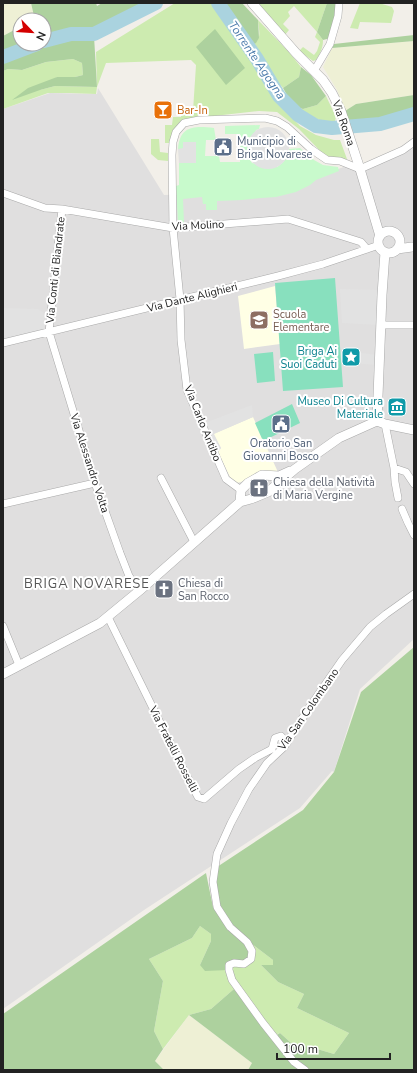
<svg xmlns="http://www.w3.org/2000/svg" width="417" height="1073" viewBox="0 0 417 1073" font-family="'Nunito Sans',sans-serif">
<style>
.residential{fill:#e0dfdf}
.education{fill:#ffffe5}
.farmland{fill:#eef0d5}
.grass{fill:#cdebb0}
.forest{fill:#add19e}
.park{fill:#c8facc}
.pitch{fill:#88e0be}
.parking{fill:#e2e2e2}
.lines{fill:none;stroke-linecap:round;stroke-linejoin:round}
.river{stroke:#aad3df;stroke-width:14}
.minor-casing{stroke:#a9a9a9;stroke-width:8}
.tertiary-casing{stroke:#a9a9a9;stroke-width:10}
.minor{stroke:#fff;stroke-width:7}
.tertiary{stroke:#fff;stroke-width:9}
.labels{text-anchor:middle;stroke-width:4;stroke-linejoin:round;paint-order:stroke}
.food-label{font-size:11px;fill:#c56008;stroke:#fff;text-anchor:start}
.street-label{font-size:11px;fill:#222;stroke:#fff}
.service-label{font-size:11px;fill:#4e5e75;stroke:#fff;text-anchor:start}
.education-label{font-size:11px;fill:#785e54;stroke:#fff;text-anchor:start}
.culture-label{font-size:11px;fill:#0d838f;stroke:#fff;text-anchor:end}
.worship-label{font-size:11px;fill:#5b616d;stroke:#fff;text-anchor:start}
.water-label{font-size:12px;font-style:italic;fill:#4a7aab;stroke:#fff}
.quarter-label{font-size:13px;letter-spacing:1px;fill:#555;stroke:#fff}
</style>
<rect width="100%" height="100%" fill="#f2efe9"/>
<path class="residential" d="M98,88L164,195L275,192L352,164L388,161L414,144V639L360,689L334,772L332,771L300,808L144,910L3,1009V109L50,93L97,94Z"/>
<path class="education" d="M275,286L280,344L244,349L238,296Z
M253,417L277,470V472H262L241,482L237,483L231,479L218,452L221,448L213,434Z"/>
<path class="farmland" d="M3,3H31L34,16L30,20H20V27L3,36Z
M414,41V95L356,104L345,111L337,90L323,67L332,48Z
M189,1015L252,1063L248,1070H164L155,1061Z"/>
<path class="grass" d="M175,3H212L224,16L254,59L267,86L287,112L300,126L316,135L334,140H340L347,159L331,158L324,155L299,129L277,112L259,111L187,119L175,131L169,143H165V125H172L173,117H181V111H193L196,65L191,60L106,63L97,87L96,94L69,93H48L3,109V71L8,69L22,70L46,62L73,59L82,63L83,75L75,77H57L40,90L55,86L97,87L96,52Z
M254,3H327L317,32L323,40C323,48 320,54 316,60L313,61L299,51L303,47L314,55L317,51L320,42L315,37L317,32L294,6L288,12L290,16L283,24L289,30L284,36Z
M360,3H379L392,7L394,11L391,23L360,22L358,29L350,28Z
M258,20L288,51L301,67L299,77L283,88L265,67L259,58L250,46C263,39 259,33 258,20Z
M326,96L336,117L335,121H322L303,113L293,106L303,109L317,105Z
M151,139H159L160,152L168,153V161L158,160L151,154Z
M200,926L211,934V941L200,965L228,970L234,989L211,1009L189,1015L163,1049L154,1031L163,981L149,959L192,938Z
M248,941L273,960V965H261L278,982L304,994L297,1008L349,1033L334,1054L307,1046L299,1050L280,1033L276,1035L234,980L231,966Z"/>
<path class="forest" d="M31,3H96L97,6L102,3H153L94,33L71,34L44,40V20H30L34,16Z
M219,3H242L258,20L259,38L256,43L250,46Z
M327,3H338L331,38L323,40L317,32Z
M20,27V44H35L3,56V36Z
M215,29L245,68L226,85L196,47Z
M414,35V41L332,48L334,44Z
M71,36H94L97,87L55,86L40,90L12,100L28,88L57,77H75L83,75L82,63L73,59L46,62L22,70L8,69L3,71V59L41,44H44V43L47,42Z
M301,67L311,75L326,96L317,105L303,109L293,106L283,88L299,77Z
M414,95V108L350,127L345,111L356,104Z
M414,647V1070H248L252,1063L189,1015L211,1009L234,989L272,1038L280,1033L299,1050L307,1046L334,1054L349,1033L297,1008L304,994L278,982L261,965H273V960L248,941L231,925L219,906L216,882L217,867L303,810L334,772L361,692Z
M206,873L213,907L228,927L251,951L250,958L243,962H235L228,970L205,971L200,965L211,941V934L200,926L192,938L149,959L163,981L154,1031L163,1049L155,1061L164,1070H4L3,1066V1014Z"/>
<path class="park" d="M260,125L259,129L256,130L247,154L252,163L277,167C284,163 288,156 289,149L300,148L314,160L323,165L338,167L339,171L316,180L310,185L296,192L276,197L261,198L242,200L217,201V210H206V204H203L202,197L183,199L184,223H178V222L176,186L179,185V163H196L183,149H178C180,125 195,126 214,128L216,140H206L205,156H219L220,162H240V134H225V126Z"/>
<path class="pitch" d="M335,278L343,387L283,391L275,283Z
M273,352L275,381L257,383L254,354Z
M292,404L300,423L263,441L255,423Z"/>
<path class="parking" d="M247 148a21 21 0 1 1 42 0a21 21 0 1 1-42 0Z
M183,142H196V163H179L178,149L183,148Z
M340,289L380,290L379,325L342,323Z
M3,308L38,309L43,312L45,324L44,328L40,331L3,340Z
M354,352L378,355L377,365L353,363Z
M252,405L253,417L214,434L221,448L216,454L202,424Z"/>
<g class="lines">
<path class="river" d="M218,3L257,59L279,96L298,115L316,126L332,128L380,124L414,114
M44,41L71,34H94L156,3
M3,57L37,44"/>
<g class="minor-casing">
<path id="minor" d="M314,71L330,44L338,16L339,3
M3,193L45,208L62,209L173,228L288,219L361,242L367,249
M62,209L49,332L95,483L120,553L129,576L139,591
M381,325H414
M3,343L278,276L323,264L379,245
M385,424L394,468L395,482L398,498
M394,468L406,472L414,484
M161,478L194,542
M241,490L226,479L187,390L181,340L180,299L173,228L172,155L173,142L176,132L184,123L199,120L265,118L277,121L287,127L311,149L327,160L340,161L360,169L403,150L414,142
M3,504L95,483
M402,509L408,523L414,535
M108,617L181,765L198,797L204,799L239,769L255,758L272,749L275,738L281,736L287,743
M3,626L19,665
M305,1070L294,1062L263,1023L232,980L229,970V965L234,963L244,964L251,959L252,951L247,942L230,927L217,907L213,882L217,854L231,823L249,789L267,763L284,747L309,708L342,660L370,627L386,614L414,594"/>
</g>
<g class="tertiary-casing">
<path id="tertiary" d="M252,3L296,53L323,80L332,93L341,111L360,169L380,236
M378 242a11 11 0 1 1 22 0a11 11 0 1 1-22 0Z
M397,249L412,247
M377,421L382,295L385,252
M377,421L385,424L414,430
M240,502L241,490L248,483L262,475L279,476L290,471
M3,674L100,623L139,591L240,502L251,499L268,492L295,469L339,438L377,421"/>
</g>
<use href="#minor" class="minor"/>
<use href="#tertiary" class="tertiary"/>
</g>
<defs>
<g id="bar-square" transform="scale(1)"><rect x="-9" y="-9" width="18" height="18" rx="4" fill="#e8710a" stroke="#fff"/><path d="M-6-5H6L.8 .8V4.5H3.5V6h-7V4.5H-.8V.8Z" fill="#fff"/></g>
<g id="civic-square" transform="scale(1)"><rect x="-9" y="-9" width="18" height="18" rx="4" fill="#5c6f8a" stroke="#fff"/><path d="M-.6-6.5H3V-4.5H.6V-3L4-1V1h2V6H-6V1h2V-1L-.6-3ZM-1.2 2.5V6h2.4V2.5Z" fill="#fff"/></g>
<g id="school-square" transform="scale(1)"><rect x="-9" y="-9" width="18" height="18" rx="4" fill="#8d6e63" stroke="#fff"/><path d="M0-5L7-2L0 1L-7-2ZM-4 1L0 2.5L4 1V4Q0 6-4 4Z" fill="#fff"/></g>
<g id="sight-square" transform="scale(1)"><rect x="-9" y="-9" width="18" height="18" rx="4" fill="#0f9aa8" stroke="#fff"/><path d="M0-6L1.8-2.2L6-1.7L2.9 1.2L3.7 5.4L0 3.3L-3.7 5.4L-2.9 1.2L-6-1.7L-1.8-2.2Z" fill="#fff"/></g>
<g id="museum-square" transform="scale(1)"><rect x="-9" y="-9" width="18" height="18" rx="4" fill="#0f9aa8" stroke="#fff"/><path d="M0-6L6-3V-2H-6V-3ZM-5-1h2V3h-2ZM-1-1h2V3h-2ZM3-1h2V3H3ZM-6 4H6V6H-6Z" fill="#fff"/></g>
<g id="church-square" transform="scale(1)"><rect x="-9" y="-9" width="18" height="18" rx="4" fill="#6b7280" stroke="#fff"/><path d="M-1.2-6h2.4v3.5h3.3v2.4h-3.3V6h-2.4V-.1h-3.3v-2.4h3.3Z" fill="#fff"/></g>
</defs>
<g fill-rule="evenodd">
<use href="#bar-square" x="163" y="110"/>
<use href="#civic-square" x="223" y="147"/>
<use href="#school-square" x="259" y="320"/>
<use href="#sight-square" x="351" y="357"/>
<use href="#museum-square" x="397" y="407"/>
<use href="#civic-square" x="281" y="424"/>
<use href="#church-square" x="259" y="488"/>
<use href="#church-square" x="164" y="589"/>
</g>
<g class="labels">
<g class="food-label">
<text x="177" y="114">Bar-In</text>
</g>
<g class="street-label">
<text transform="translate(344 123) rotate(70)" y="4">Via Roma</text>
<text transform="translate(198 225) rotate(-3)" y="4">Via Molino</text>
<text transform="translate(55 270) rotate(-84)" y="4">Via Conti di Biandrate</text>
<text transform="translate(192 297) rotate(-14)" y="4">Via Dante Alighieri</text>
<text transform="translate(203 423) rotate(68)" y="4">Via Carlo Antibo</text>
<text transform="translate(90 463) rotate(72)" y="4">Via Alessandro Volta</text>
<text transform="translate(308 709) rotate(-55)" y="4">Via San Colombano</text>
<text transform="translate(174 749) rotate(63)" y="4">Via Fratelli Rosselli</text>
</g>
<g class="service-label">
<text x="237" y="145">Municipio di<tspan x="237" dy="13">Briga Novarese</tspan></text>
<text x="281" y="447" text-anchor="middle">Oratorio San<tspan x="281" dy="13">Giovanni Bosco</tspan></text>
</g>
<g class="education-label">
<text x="273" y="318">Scuola<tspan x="273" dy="13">Elementare</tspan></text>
</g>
<g class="culture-label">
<text x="337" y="355">Briga Ai<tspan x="337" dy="13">Suoi Caduti</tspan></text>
<text x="383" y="405">Museo Di Cultura<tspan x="383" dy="13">Materiale</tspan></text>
</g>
<g class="worship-label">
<text x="273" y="486">Chiesa della Natività<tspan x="273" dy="13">di Maria Vergine</tspan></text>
<text x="178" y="587">Chiesa di<tspan x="178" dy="13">San Rocco</tspan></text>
</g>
<g class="water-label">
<text transform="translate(257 60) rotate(56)" y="4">Torrente Agogna</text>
</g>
<g class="quarter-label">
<text x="87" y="588">BRIGA NOVARESE</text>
</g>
</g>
<rect width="417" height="1073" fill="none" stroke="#222222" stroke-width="8"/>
<g transform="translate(32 32) rotate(115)"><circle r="19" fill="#ffffff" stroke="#a7a7a7"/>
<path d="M0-3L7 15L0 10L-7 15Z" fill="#d40000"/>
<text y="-6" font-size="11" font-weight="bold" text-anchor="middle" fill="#222222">N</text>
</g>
<path d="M277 1053v6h113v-6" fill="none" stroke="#222222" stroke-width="2"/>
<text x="283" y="1053" font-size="12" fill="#222222" stroke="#ffffff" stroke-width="3" paint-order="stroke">100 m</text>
</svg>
